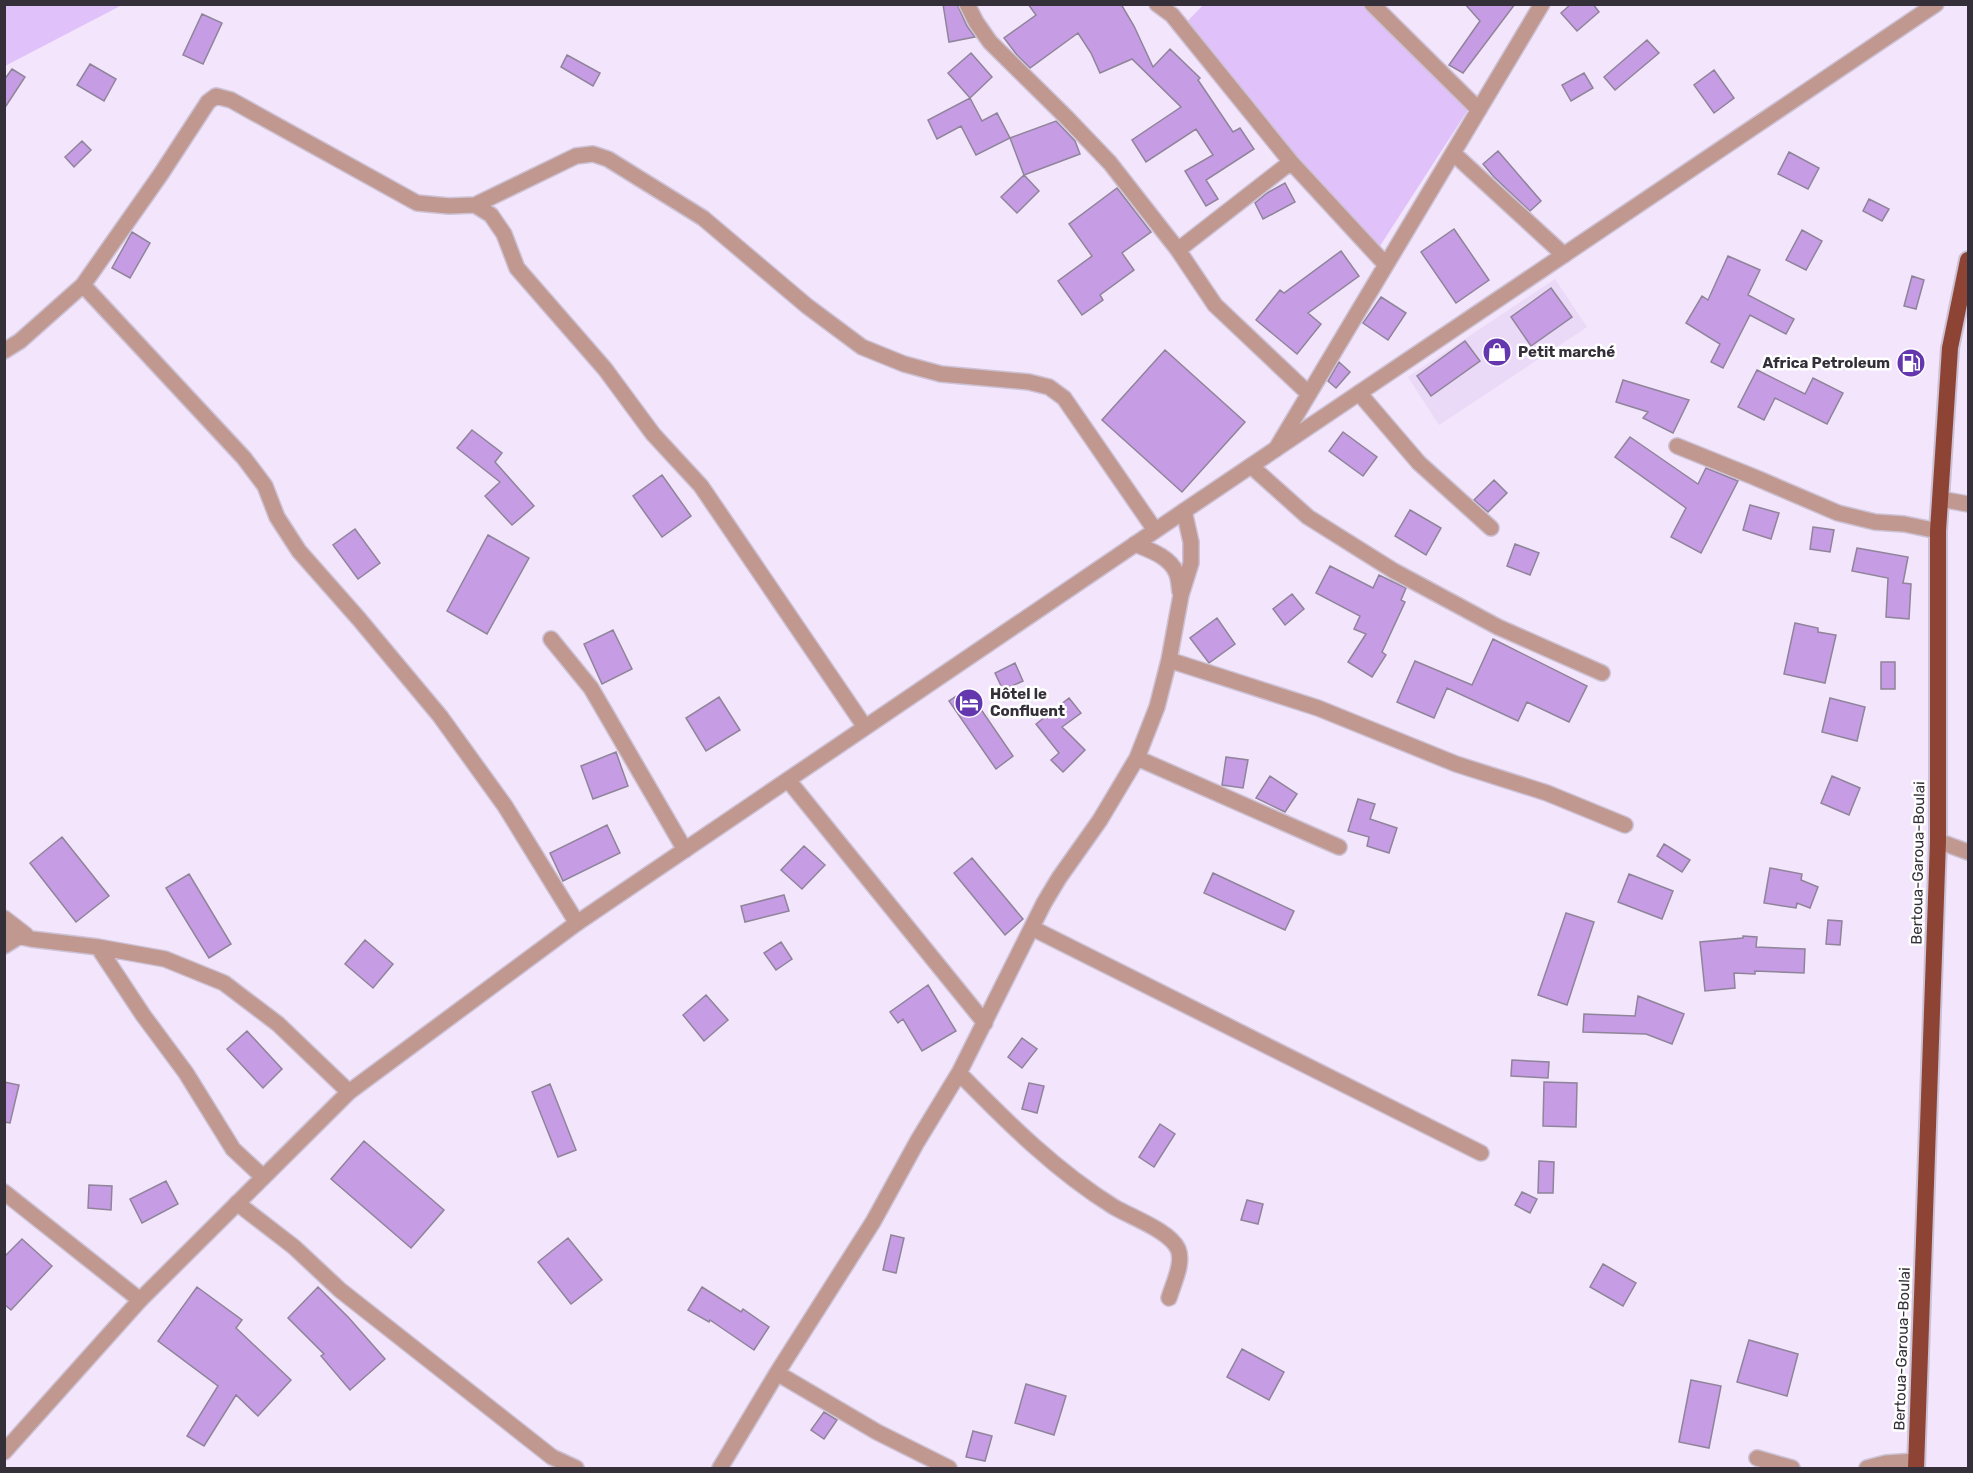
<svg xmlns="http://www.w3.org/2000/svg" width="1973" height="1473" viewBox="0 0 1973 1473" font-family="Rubik,sans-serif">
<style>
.built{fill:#ead9f7}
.green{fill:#e0c1f9}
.building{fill:#c69ce5;stroke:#8f8499;stroke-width:1.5}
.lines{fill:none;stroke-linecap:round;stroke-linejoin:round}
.minor-casing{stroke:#ccc1d5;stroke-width:18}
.tertiary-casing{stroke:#ccc1d5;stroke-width:18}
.trunk-casing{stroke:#ccc1d5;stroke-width:20}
.minor{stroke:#c0988f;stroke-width:15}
.tertiary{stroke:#c0988f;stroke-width:15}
.trunk{stroke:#8e4435;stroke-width:16}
.labels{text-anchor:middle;stroke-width:5;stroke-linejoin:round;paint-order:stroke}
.poi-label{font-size:15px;font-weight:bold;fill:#342f38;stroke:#fff;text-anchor:start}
.street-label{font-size:15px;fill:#342f38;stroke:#fff}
</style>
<rect width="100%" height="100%" fill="#f2e5fc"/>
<path class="built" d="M1555,279L1587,327L1439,425L1408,377Z"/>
<path class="green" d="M5,4H122V5L5,66Z
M1203,5H1376L1473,102L1378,249L1335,210L1182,27Z"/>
<path class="building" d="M943,4H957L967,26L975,37L949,42Z
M1028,4H1121L1134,26L1153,67L1170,49L1200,78L1198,80L1233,132L1240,128L1254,149L1206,180L1218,199L1206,206L1185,171L1213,155L1196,129L1146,162L1132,140L1181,107L1132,59L1100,73L1091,53L1078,33L1030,68L1017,55L1004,38L1036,15Z
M1465,4H1515L1463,73L1449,65L1480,21Z
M1571,4H1593L1599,12L1577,31L1561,13Z
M202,14L222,23L203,64L183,55Z
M1647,40L1659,53L1615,90L1604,77Z
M971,53L992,77L970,98L948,73Z
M567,55L600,73L593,86L561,67Z
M90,64L116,79L104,101L77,85Z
M12,69L25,77L4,109V80Z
M1714,70L1734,98L1714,113L1694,85Z
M1584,73L1593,88L1571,101L1562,85Z
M970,98L982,121L997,113L1010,138L976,155L961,126L937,139L928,120Z
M1056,121L1075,141L1080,154L1024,175L1010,138Z
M82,141L91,150L74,167L65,157Z
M1498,151L1541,201L1530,211L1494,177L1483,164Z
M1789,152L1819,168L1808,189L1778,174Z
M1024,175L1039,191L1017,213L1001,197Z
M1285,183L1295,202L1263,219L1255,203L1267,193Z
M1117,188L1151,232L1122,253L1134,270L1100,295L1103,300L1082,315L1058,281L1092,256L1069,224Z
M1869,199L1889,209L1882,221L1863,211Z
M1454,229L1489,280L1456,303L1421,252Z
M1802,230L1822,241L1806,270L1786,260Z
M132,232L150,243L130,278L112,268Z
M1341,251L1359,276L1308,313L1321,324L1297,354L1256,320L1280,290L1284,293Z
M1728,256L1760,270L1748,295L1794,319L1786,334L1750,315L1723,368L1711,362L1720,344L1686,323L1702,296L1708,300Z
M1912,276L1924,280L1916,309L1904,306Z
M1551,288L1572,317L1531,346L1511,317Z
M1381,297L1406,313L1388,340L1363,323Z
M1465,341L1480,361L1431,396L1417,376Z
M1165,350L1245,422L1182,492L1102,420Z
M1339,362L1350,372L1336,388L1328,381Z
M1757,370L1805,394L1813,378L1843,393L1827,424L1775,398L1764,420L1738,407Z
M1623,380L1689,400L1673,433L1643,418L1648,412L1616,402Z
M472,430L502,453L495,462L534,506L512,525L485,496L500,482L457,448Z
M1343,432L1377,457L1363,476L1329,451Z
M1630,437L1698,484L1706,468L1738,481L1701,553L1671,537L1686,508L1615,457Z
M662,475L691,516L662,537L633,496Z
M1494,480L1507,493L1488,512L1474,500Z
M1750,505L1779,513L1771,539L1743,530Z
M1410,510L1441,528L1426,555L1395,536Z
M1813,527L1834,530L1830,552L1810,549Z
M355,529L380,563L358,579L333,545Z
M488,535L529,558L487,634L447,611Z
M1515,544L1539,553L1530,575L1507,566Z
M1857,548L1908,557L1903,583L1911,584L1909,619L1886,617L1888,578L1852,571Z
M1330,566L1373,588L1379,575L1406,588L1401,600L1405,602L1382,652L1386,655L1372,677L1348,662L1366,634L1354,629L1360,616L1316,593Z
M1292,594L1304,609L1285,625L1273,609Z
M1217,618L1235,644L1209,663L1190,638Z
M1795,623L1818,628V632L1836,635L1825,683L1784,674Z
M613,630L632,669L602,684L584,644Z
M1493,639L1587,686L1569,722L1527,702L1518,721L1447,688L1434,718L1397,702L1415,661L1472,685Z
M1881,662H1895V689H1881Z
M1015,663L1023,681L1003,690L995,673Z
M967,689L1013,756L996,769L949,701Z
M719,697L740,730L706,751L686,718Z
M1069,698L1081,713L1062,727L1085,750L1063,772L1051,760L1059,753L1036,724Z
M1830,698L1865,707L1857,741L1822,732Z
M616,752L628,786L593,799L581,766Z
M1226,757L1248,760L1243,788L1222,785Z
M1270,776L1297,794L1285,812L1256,798Z
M1832,776L1860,788L1849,815L1821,803Z
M1358,799L1375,804L1370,819L1397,828L1389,853L1367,846L1369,837L1348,831Z
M607,825L620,853L563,881L550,853Z
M62,837L109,896L76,922L30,863Z
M1664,844L1690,860L1682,872L1657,856Z
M804,846L825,865L802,889L781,870Z
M972,858L1023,919L1005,935L954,873Z
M1770,868L1802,874L1801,880L1818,887L1810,908L1797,903L1796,908L1764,903Z
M1213,873L1294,911L1285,930L1204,893Z
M189,874L231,944L209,958L166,888Z
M1629,874L1673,891L1662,919L1618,902Z
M784,895L789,911L745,922L741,906Z
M1566,913L1594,922L1567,1005L1538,995Z
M1828,920L1842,921L1840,945L1826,944Z
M1743,936L1757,937L1756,947L1805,949L1804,973L1755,971V974L1734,973L1735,988L1705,991L1700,942L1743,938Z
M365,940L393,964L373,988L345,964Z
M781,942L792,959L776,970L764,953Z
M928,985L956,1031L922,1051L903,1019L898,1023L890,1012Z
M706,995L728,1020L704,1041L683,1015Z
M1638,996L1684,1014L1672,1044L1646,1034L1583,1032L1584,1014L1635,1016Z
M247,1031L282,1069L263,1088L227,1049Z
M1022,1038L1037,1049L1022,1068L1008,1057Z
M1512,1060L1549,1062L1548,1078L1511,1076Z
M4,1082L19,1085L10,1123L4,1122Z
M1544,1082L1577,1083L1576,1127L1543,1126Z
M1029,1083L1044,1086L1037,1113L1022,1109Z
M550,1084L576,1150L558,1157L532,1092Z
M1160,1124L1175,1134L1154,1167L1139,1157Z
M364,1141L444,1210L411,1248L331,1179Z
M1539,1161L1554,1162L1553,1193H1538Z
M166,1181L178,1204L142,1223L130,1199Z
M89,1185L112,1186L111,1210L88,1208Z
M1522,1192L1537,1199L1530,1213L1515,1205Z
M1247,1200L1263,1204L1258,1224L1241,1220Z
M891,1235L904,1238L896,1273L883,1270Z
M568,1238L602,1280L571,1304L538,1262Z
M22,1239L52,1266L11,1310L4,1304V1257Z
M1603,1264L1636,1283L1623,1306L1590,1287Z
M197,1287L242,1320L236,1328L291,1380L258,1416L236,1395L204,1446L187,1436L218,1386L158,1341Z
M318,1287L349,1318L385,1359L350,1390L321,1356L324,1354L288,1318Z
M702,1287L741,1312L743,1309L769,1327L754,1350L710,1320L709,1322L688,1310Z
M1749,1340L1798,1354L1787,1396L1737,1382Z
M1242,1349L1284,1372L1269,1400L1227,1377Z
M1691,1380L1721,1386L1709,1448L1679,1442Z
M1026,1384L1066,1396L1054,1435L1015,1423Z
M824,1412L837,1420L824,1439L811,1430Z
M973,1431L992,1436L985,1461L966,1457Z"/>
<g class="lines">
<g class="minor-casing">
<path id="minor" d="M967,4L976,22L990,42L1066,117L1110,163L1178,250L1215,305L1309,394
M1157,4L1172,15L1291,162L1386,265
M1372,4L1479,110
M1453,153L1564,255
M475,205L491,215L504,234L517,268L605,369L653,434L701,486L865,727
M1178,250L1291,162
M83,285L244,458L265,486L277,517L299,551L359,619L440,716L505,806L577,923
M4,351L20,341L83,285L161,174L208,102L216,96L231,100L417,203L449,206L475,205L576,156L593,154L608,159L703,218L807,306L862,347L904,364L941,374L1029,382L1049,387L1064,398L1155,530
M1359,393L1419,463L1491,528
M1677,446L1754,477L1838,513L1875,522L1904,524L1938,531
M1276,449L1542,4
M1251,466L1308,517L1394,571L1498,627L1602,673
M1940,499L1968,504
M1135,544C1149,550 1169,556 1176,572C1179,578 1179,586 1180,592
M551,639L591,688L685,850
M1169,660L1318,708L1456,764L1547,793L1625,825
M1137,758L1339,847
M788,780L985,1023
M1938,841L1968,852
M4,918L26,935
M1032,928L1481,1153
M4,933L31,939L98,947L165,959L224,983L278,1024L349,1092
M4,946L20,936
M98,947L143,1015L186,1073L233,1149L263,1177
M959,1073C1007,1122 1056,1171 1114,1207C1131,1217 1170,1231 1178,1249C1184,1263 1173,1284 1169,1298
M4,1192L140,1300
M237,1203L294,1247L340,1290L552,1457L576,1468
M777,1373L877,1432L949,1468
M1757,1458L1792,1468
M720,1468L777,1373L873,1222L917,1142L959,1073L1044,903L1059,878L1100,820L1137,758L1157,707L1169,660L1181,595L1191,563V542L1184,511
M1867,1468L1886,1463L1916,1461"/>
</g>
<g class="tertiary-casing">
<path id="tertiary" d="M4,1452L140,1300L349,1092L577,923L1184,511L1936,4"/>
</g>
<g class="trunk-casing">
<path id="trunk" d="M1916,1468L1938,841V531L1950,348L1968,260"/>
</g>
<use href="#minor" class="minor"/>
<use href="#tertiary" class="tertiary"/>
<use href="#trunk" class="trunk"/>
</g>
<defs>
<g id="shop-disc" transform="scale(1.5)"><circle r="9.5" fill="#6537af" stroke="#fff"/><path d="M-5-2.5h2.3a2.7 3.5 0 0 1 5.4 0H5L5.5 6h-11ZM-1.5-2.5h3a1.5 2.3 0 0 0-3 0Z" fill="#fff"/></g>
<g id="fuel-disc" transform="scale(1.5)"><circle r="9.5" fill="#6537af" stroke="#fff"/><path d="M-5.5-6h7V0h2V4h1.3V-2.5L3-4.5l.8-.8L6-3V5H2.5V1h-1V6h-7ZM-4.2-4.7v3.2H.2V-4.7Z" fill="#fff"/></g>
<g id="hotel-disc" transform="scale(1.5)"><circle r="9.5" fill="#6537af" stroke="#fff"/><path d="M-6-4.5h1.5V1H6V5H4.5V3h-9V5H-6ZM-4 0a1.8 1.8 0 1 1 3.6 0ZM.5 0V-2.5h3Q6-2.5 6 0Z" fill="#fff"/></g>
</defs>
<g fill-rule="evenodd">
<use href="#shop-disc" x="1497" y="352"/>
<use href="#fuel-disc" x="1911" y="363"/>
<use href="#hotel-disc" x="969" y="703"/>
</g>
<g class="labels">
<g class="poi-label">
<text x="1518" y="357">Petit marché</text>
<text x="1890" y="368" text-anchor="end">Africa Petroleum</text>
<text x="990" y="699">Hôtel le<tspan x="990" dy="17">Confluent</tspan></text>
</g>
<g class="street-label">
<text transform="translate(1918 863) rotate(-89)" y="5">Bertoua-Garoua-Boulai</text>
<text transform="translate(1902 1349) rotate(-88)" y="5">Bertoua-Garoua-Boulai</text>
</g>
</g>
<rect width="1973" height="1473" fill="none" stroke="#342f38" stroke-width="12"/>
</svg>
